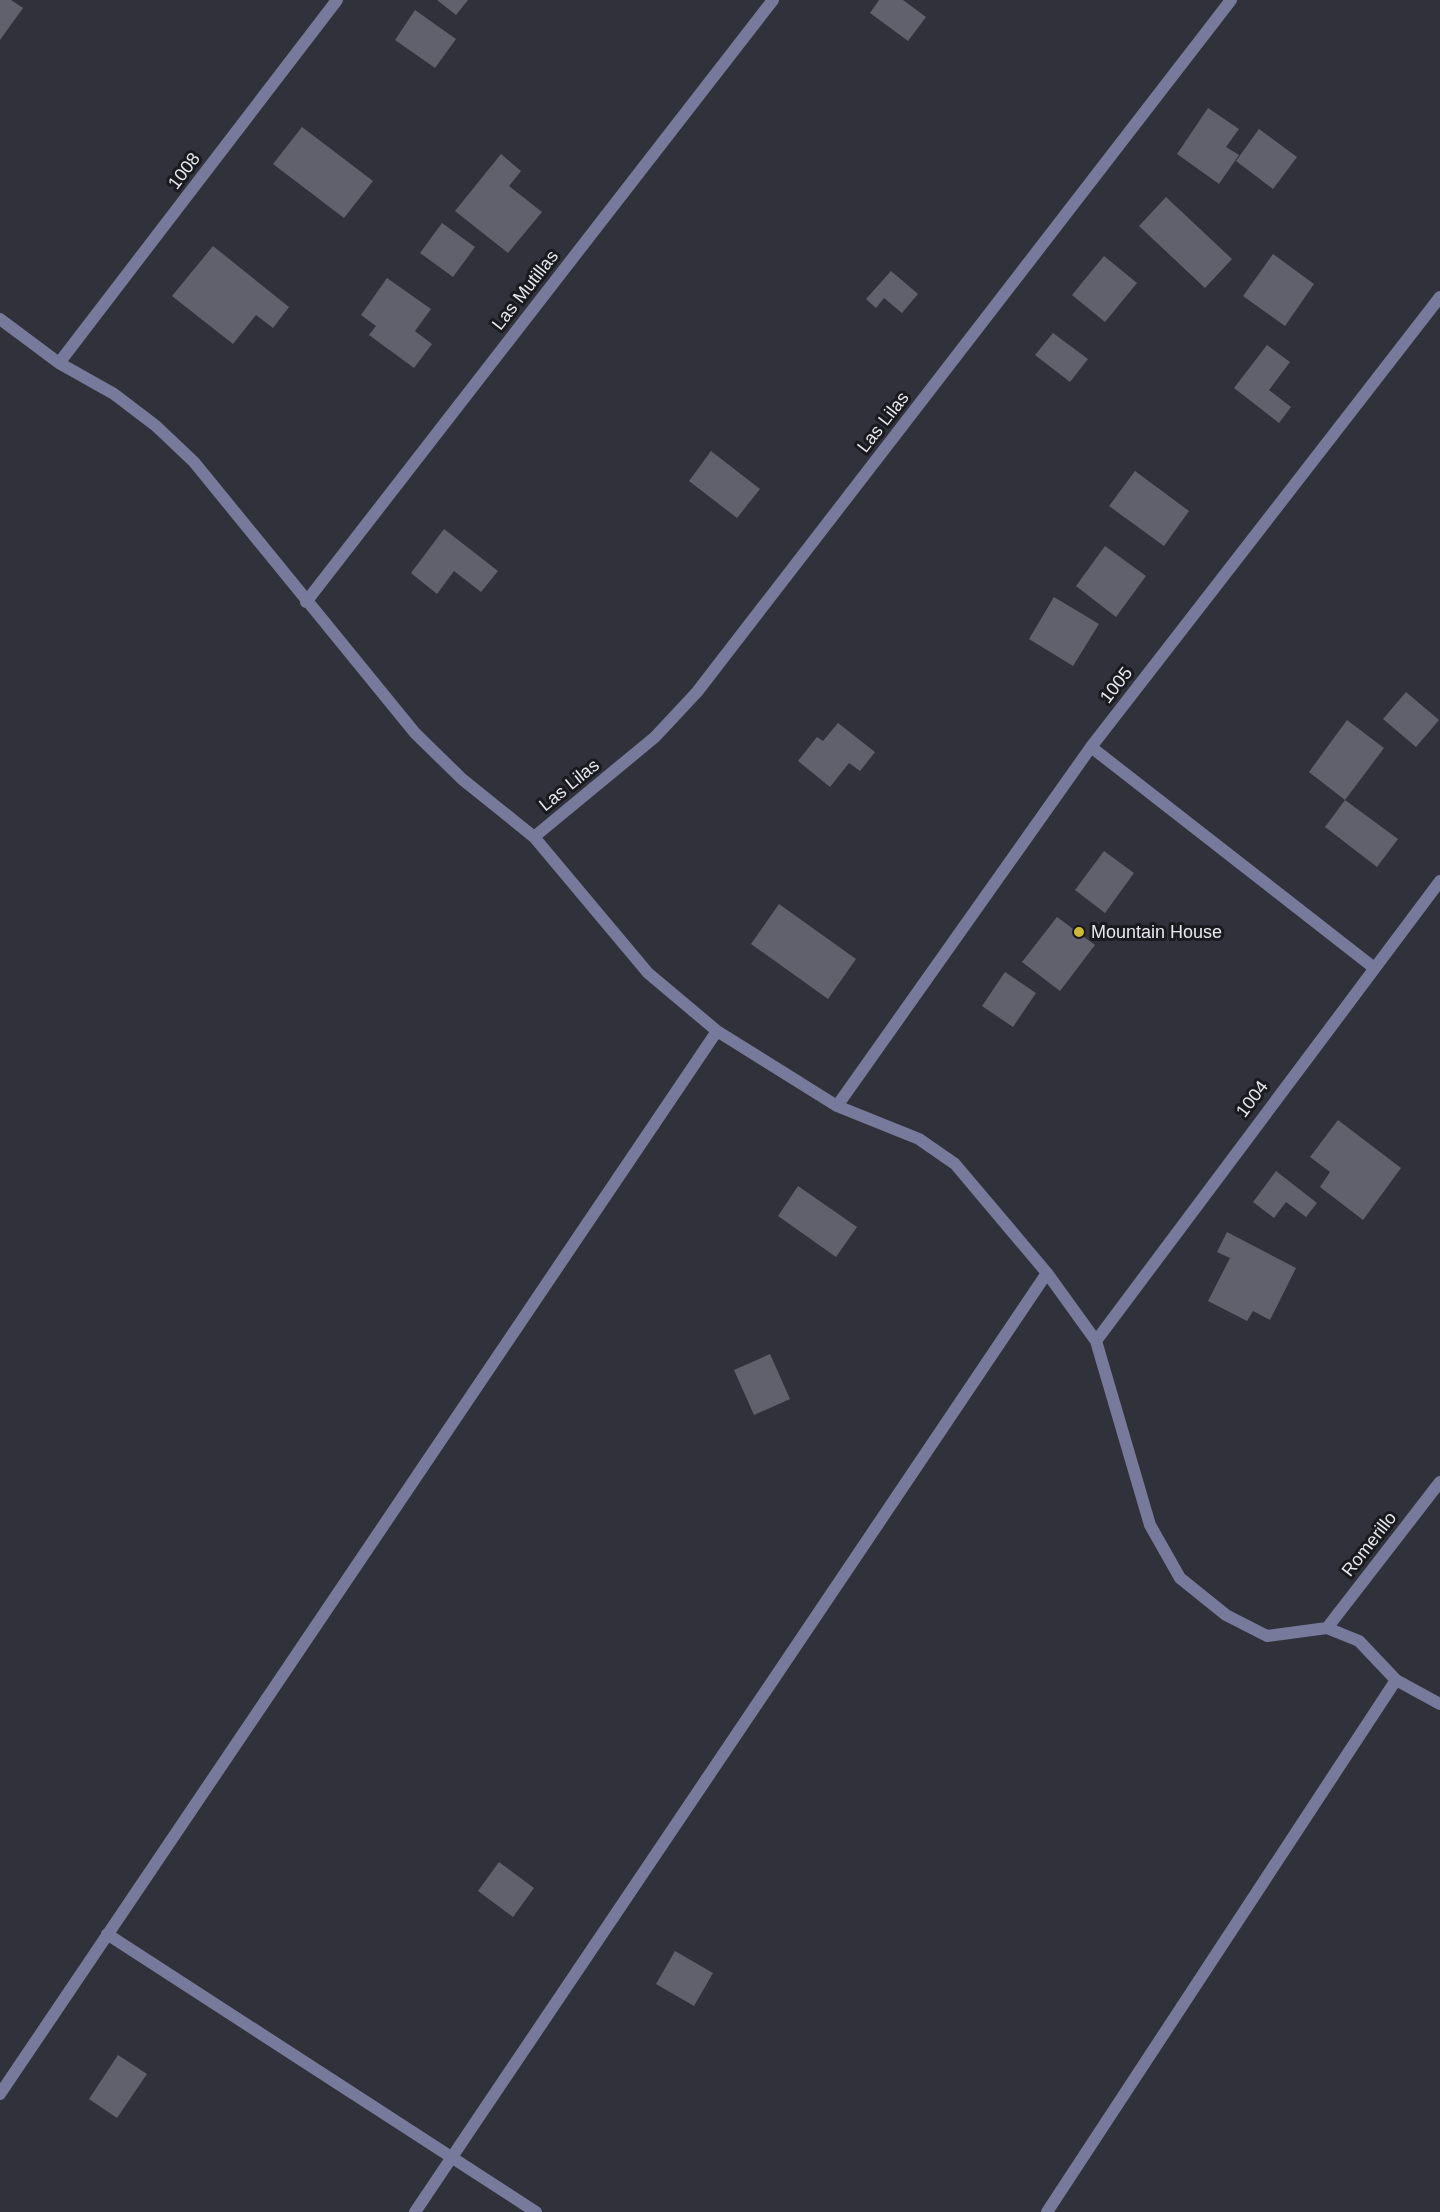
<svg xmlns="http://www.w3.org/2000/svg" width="1440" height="2212" viewBox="0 0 1440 2212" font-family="Arial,sans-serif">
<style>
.building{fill:#60616c}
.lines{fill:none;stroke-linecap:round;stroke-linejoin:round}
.minor{stroke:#777a9a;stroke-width:12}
.poi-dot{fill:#cdb938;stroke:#19191e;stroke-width:2}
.labels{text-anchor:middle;stroke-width:6;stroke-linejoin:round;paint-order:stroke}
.street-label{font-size:18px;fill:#e7e8ef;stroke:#19191e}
.poi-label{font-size:18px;fill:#e7e8ef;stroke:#19191e;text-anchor:start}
</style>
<rect width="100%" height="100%" fill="#30313b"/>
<path class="building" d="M0,0H11L23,8L0,40Z
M437,0H468L456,15Z
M879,0H903L926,17L908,41L870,13Z
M415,10L456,39L435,68L395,40Z
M1208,108L1239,129L1226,147L1239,155L1219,184L1177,154Z
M302,127L373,181L344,218L273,164Z
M1259,129L1297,157L1273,189L1236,161Z
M501,154L521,171L509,186L542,212L508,253L455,211Z
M1166,197L1232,259L1205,288L1139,226Z
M442,223L475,247L453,277L420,253Z
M213,246L289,307L273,328L256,315L233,344L172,296Z
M1273,254L1314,284L1285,326L1243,296Z
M1104,256L1137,283L1105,322L1072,295Z
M891,271L918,294L902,313L884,298L876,308L866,299Z
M387,278L431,309L415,331L432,344L414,368L369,335L376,326L361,315Z
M1053,333L1088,359L1070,382L1035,355Z
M1267,345L1290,362L1269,390L1291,407L1279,423L1234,388Z
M711,451L760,489L737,518L689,481Z
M1135,471L1189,511L1164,546L1109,506Z
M444,529L498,571L481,592L454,571L437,594L411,573Z
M1105,546L1146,576L1116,617L1076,586Z
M1054,597L1099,624L1073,666L1029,639Z
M1406,692L1439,720L1416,747L1383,719Z
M1347,720L1384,748L1345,800L1309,772Z
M838,723L875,752L860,771L849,763L830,787L798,761L817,737L823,741Z
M1345,800L1398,839L1377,867L1325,827Z
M1104,851L1134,873L1105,913L1075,890Z
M779,904L856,959L828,999L751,944Z
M1057,917L1095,945L1060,991L1022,962Z
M1005,972L1036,993L1013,1027L982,1006Z
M1338,1120L1401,1168L1363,1220L1320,1187L1330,1172L1310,1157Z
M1276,1171L1317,1203L1306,1217L1286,1202L1274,1218L1253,1202Z
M798,1186L857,1227L836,1257L778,1216Z
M1227,1232L1296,1268L1270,1320L1253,1311L1247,1321L1208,1301L1230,1258L1217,1252Z
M770,1354L790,1399L754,1415L734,1370Z
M499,1862L534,1888L513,1917L478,1891Z
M675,1951L713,1973L694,2006L656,1984Z
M118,2055L147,2074L117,2118L89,2099Z"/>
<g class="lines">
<path class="minor" d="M0,319L59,363L114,394L156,426L194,462L415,733L462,779L534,837L648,973L717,1031L837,1106L919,1139L955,1164L1047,1273L1096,1341L1150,1525L1180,1578L1226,1615L1267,1636L1327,1628L1359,1641L1396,1680L1440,1704
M59,363L337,0
M306,602L773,0
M1091,747L1373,967
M534,837L655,737L697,692L1231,0
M837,1106L1091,747L1440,297
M1096,1341L1440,881
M1327,1628L1440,1482
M107,1934L536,2212
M0,2094L717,1031
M415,2212L1047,1273
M1047,2212L1396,1680"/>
</g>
<circle class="poi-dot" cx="1079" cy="932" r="6"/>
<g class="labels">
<g class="street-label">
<text transform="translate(184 171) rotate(-53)" y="6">1008</text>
<text transform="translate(525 290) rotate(-52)" y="6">Las Mutillas</text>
<text transform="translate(883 422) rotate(-52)" y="6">Las Lilas</text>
<text transform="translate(1116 685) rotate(-52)" y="6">1005</text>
<text transform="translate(569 785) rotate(-39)" y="6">Las Lilas</text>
<text transform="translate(1252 1099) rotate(-53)" y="6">1004</text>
<text transform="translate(1369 1544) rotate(-52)" y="6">Romerillo</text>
</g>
<g class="poi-label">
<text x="1091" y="938">Mountain House</text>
</g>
</g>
</svg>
